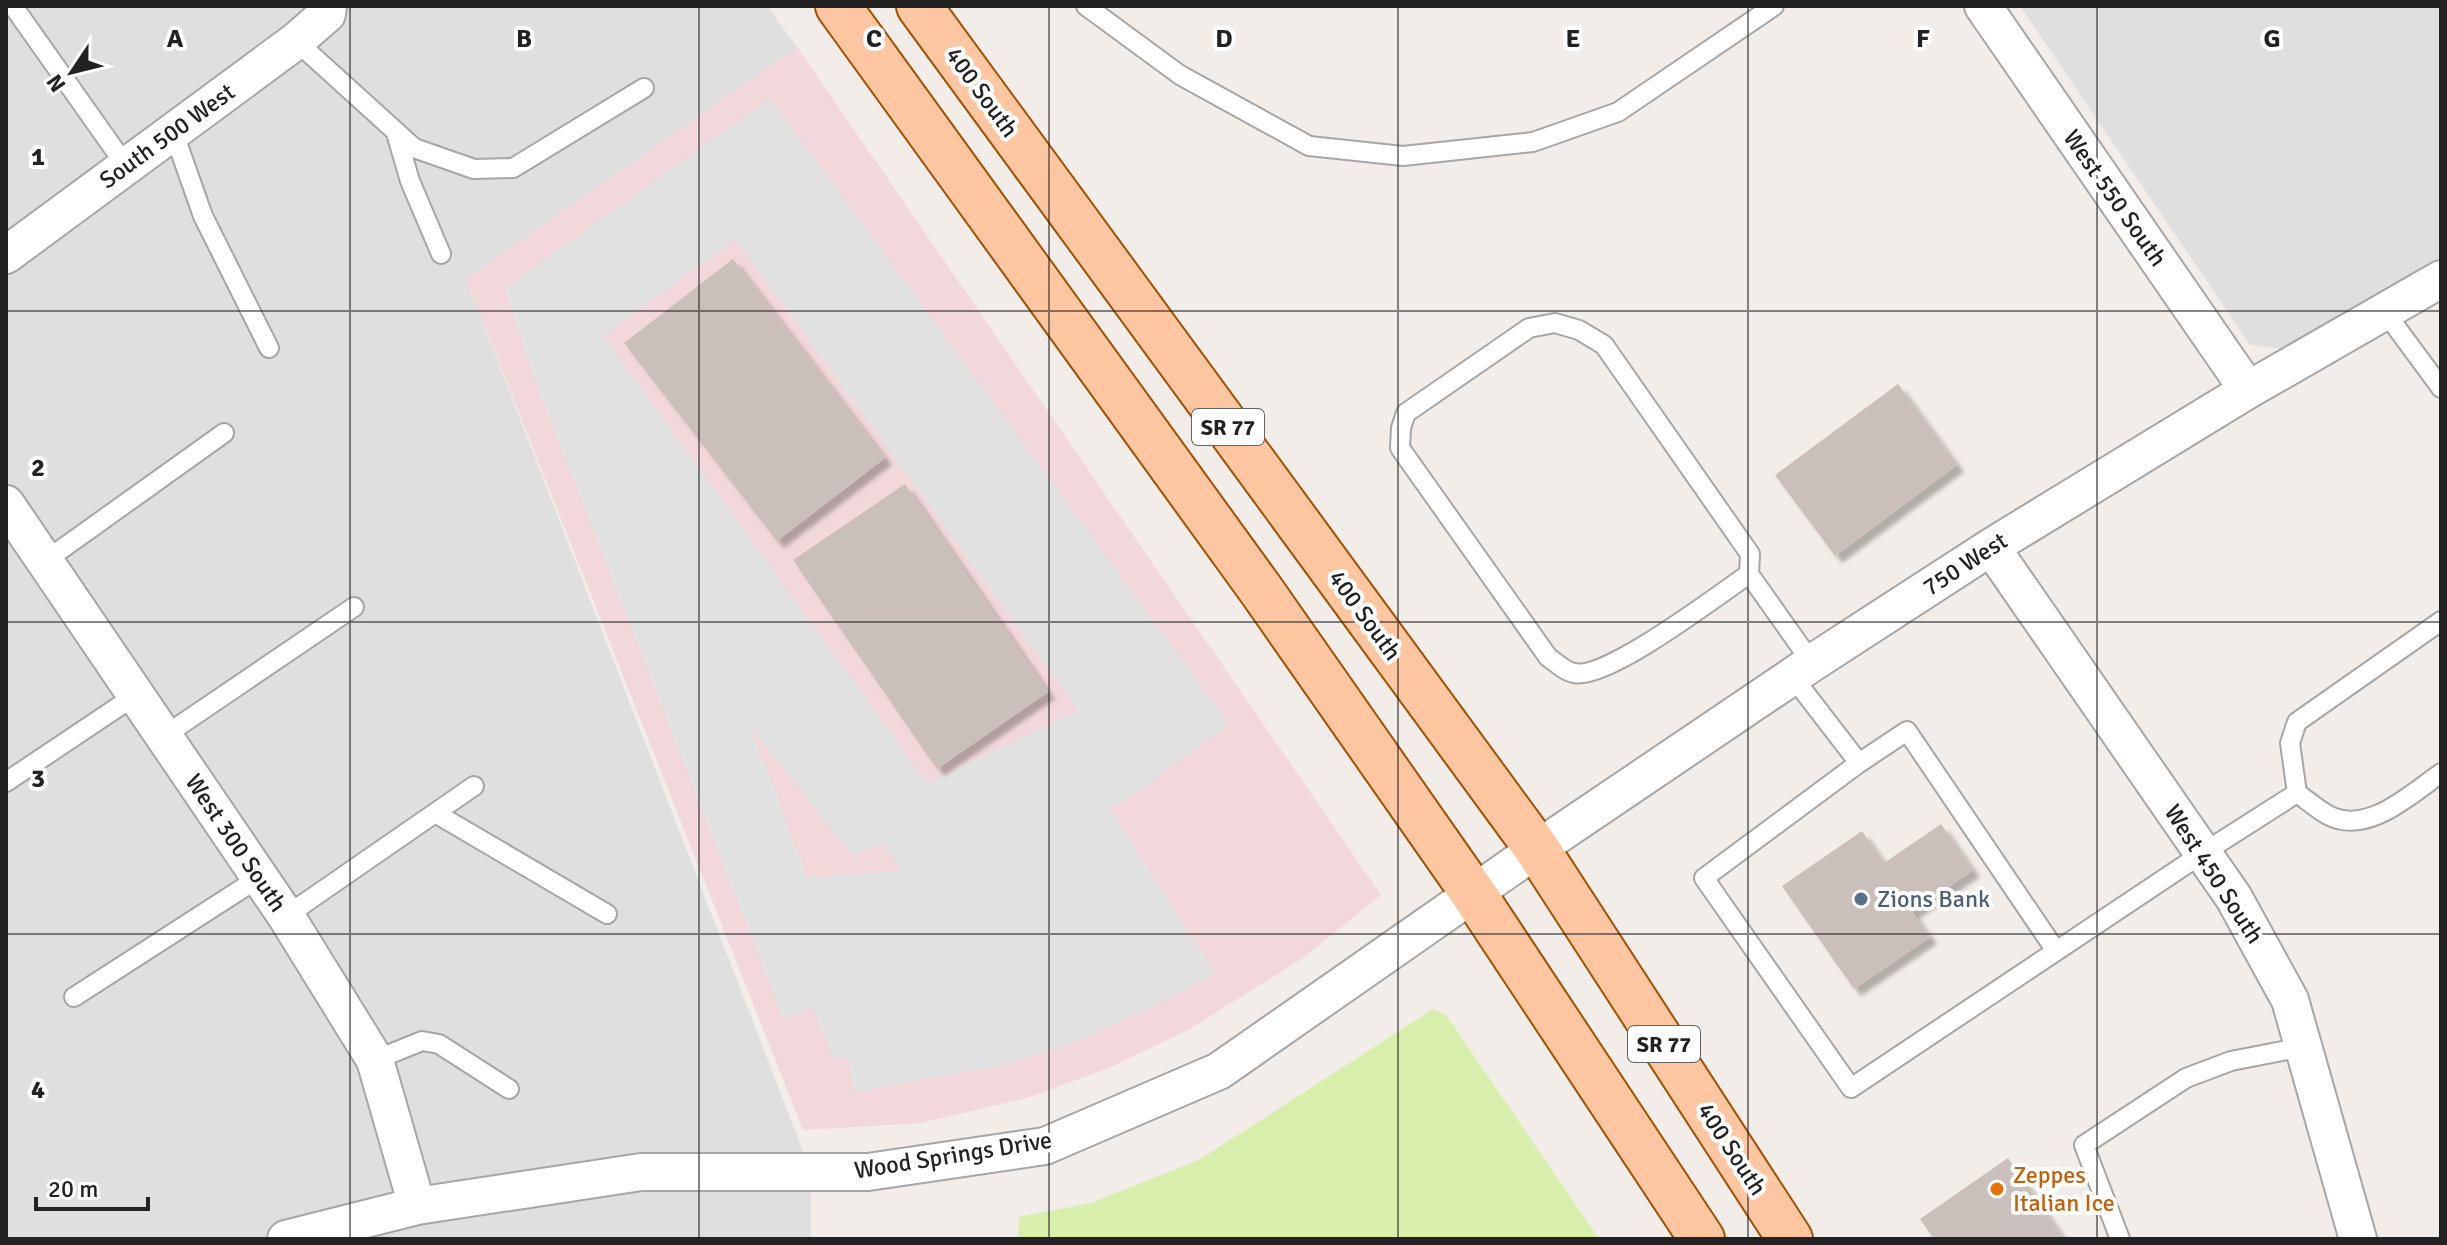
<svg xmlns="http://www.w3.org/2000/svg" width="2447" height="1245" viewBox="0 0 2447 1245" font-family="Signika,sans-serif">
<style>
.residential{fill:#e0dfdf}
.commercial{fill:#f3d8db}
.grass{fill:#d8eead}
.parking{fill:#e2e2e2;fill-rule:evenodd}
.building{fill:#cbbfbb;filter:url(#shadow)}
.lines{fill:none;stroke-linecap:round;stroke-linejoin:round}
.service-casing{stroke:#a6a6a6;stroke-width:22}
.minor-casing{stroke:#a6a6a6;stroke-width:40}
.primary-casing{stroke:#a05100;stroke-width:48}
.service{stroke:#fff;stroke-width:18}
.minor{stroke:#fff;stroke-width:36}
.primary{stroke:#ffc7a1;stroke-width:44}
.grid{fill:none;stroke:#222;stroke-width:2;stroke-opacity:0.55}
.service-dot{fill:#5c6f8a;stroke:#fff;stroke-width:3}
.food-dot{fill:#e8710a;stroke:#fff;stroke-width:3}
.labels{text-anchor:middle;stroke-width:8;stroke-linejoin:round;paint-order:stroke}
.shield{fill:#fff;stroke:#646464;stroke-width:2}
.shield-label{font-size:22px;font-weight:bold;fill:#222}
.street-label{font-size:24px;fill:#222;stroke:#fff}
.service-label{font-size:24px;fill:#4e5e75;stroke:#fff;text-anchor:start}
.food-label{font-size:24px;fill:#c56008;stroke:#fff;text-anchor:start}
.grid-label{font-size:26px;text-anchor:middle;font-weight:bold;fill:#222;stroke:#fff;stroke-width:8;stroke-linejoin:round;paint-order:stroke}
</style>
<defs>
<filter id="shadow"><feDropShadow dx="7" dy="7" stdDeviation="2" flood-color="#0004"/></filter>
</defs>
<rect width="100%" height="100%" fill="#f2ede8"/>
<path class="residential" d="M6,6H767L797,47L466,279L811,1172V1239H6Z
M2020,6H2441V261L2284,349L2250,345Z"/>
<path class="commercial" d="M797,47L1381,895L1303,958L1188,1030L1109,1068L1027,1098L921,1123L803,1130L466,279Z"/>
<path class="grass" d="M1433,1009L1446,1015L1599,1239H1018L1019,1217L1091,1203L1199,1160Z"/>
<path class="parking" d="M770,98L1229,724L1133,795L1109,808L1215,973L1168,999L1080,1040L1003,1065L855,1092L848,1058L833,1057L813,1008L783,1018L534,378L505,288ZM735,239L1078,710V711L927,783L603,336ZM750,726L852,855L882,844L902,870L807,878Z"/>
<path class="building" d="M733,259L885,458L777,541L624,343Z
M1898,384L1957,465L1835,556L1775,475Z
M905,484L1048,692L937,769L793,560Z
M1941,824L1973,870L1912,912L1930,937L1854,989L1782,886L1862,831L1884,863Z
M2008,1158L2061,1235L2056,1239H1934L1920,1219Z"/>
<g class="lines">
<g class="service-casing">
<path id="service" d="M13,6L126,166
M1086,6L1180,75L1309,146L1403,156L1533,142L1618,112L1774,6
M296,41L414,148L474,169L513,168L644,88
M173,131L203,216L269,348
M396,133L410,181L441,254
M2385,312L2441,388
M45,561L224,433
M1749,574C1718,595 1606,681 1574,673C1566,672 1555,662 1548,657L1400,448L1401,428L1406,413L1529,328L1555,323L1579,330L1604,345L1750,554L1749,574L1812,663
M1792,676L1859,763L1704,878L1851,1088L2203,853L2297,793L2290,743L2297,722L2441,621
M164,736L354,607
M1859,763L1907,731L2056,951
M6,782L136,695
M2297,793C2307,800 2317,809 2328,815C2367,836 2411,794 2441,773
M435,813L607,914
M286,916L474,786
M74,997L260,877
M375,1060L422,1041L439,1044L509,1089
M2120,1239L2084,1145L2186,1078L2231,1061L2303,1047"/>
</g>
<g class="minor-casing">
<path id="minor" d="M1983,6L2248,390
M6,255L296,41L327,14L328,6
M6,504L286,916L375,1060L417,1206
M1991,547L2234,898L2290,1000L2358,1239
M286,1239L417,1206L641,1172H868L1045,1146L1219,1071L1537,849L1812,663L1991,547L2248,390L2441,279"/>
</g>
<g class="primary-casing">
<path id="primary" d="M838,6L1261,590L1473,893L1702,1239
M919,6L1537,849L1790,1239"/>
</g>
<use href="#service" class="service"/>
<use href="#minor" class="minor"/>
<use href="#primary" class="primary"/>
</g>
<path class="grid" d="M350,6V1239M699,6V1239M1049,6V1239M1398,6V1239M1748,6V1239M2097,6V1239M6,311H2441M6,622H2441M6,934H2441"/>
<circle class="service-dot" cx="1861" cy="899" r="8"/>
<circle class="food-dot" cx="1997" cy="1189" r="8"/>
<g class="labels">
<g class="shield">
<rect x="1192" y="409" width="72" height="36" rx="6"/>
<rect x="1628" y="1026" width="72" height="36" rx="6"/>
</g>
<g class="shield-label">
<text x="1228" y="435">SR 77</text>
<text x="1664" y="1052">SR 77</text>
</g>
<g class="street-label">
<text transform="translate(982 92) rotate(54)" y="8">400 South</text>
<text transform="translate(167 136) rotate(-36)" y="8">South 500 West</text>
<text transform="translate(2115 198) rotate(55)" y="8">West 550 South</text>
<text transform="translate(1965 564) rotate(-33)" y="8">750 West</text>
<text transform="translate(1365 615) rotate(54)" y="8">400 South</text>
<text transform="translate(236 843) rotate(56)" y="8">West 300 South</text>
<text transform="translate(2214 874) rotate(57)" y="8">West 450 South</text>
<text transform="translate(1732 1149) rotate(57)" y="8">400 South</text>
<text transform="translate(953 1155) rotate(-9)" y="8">Wood Springs Drive</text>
</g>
<g class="service-label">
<text x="1877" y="907">Zions Bank</text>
</g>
<g class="food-label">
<text x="2013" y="1183">Zeppes<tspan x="2013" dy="28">Italian Ice</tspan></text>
</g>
</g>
<g class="grid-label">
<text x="175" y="47">A</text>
<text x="524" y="47">B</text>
<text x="874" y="47">C</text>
<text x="1224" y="47">D</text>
<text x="1573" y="47">E</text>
<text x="1923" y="47">F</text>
<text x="2272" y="47">G</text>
<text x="38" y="165">1</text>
<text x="38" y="476">2</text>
<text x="38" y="787">3</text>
<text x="38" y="1098">4</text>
</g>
<rect width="2447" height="1245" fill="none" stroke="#222222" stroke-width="16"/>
<g transform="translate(72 72) rotate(235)" stroke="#ffffff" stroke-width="6" paint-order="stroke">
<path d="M0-6L14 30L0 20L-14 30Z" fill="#222222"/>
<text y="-12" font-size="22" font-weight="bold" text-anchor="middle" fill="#222222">N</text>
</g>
<path d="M36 1197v12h112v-12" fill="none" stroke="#222222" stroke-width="4"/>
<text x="48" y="1197" font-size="24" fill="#222222" stroke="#ffffff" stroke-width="6" paint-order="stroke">20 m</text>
</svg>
